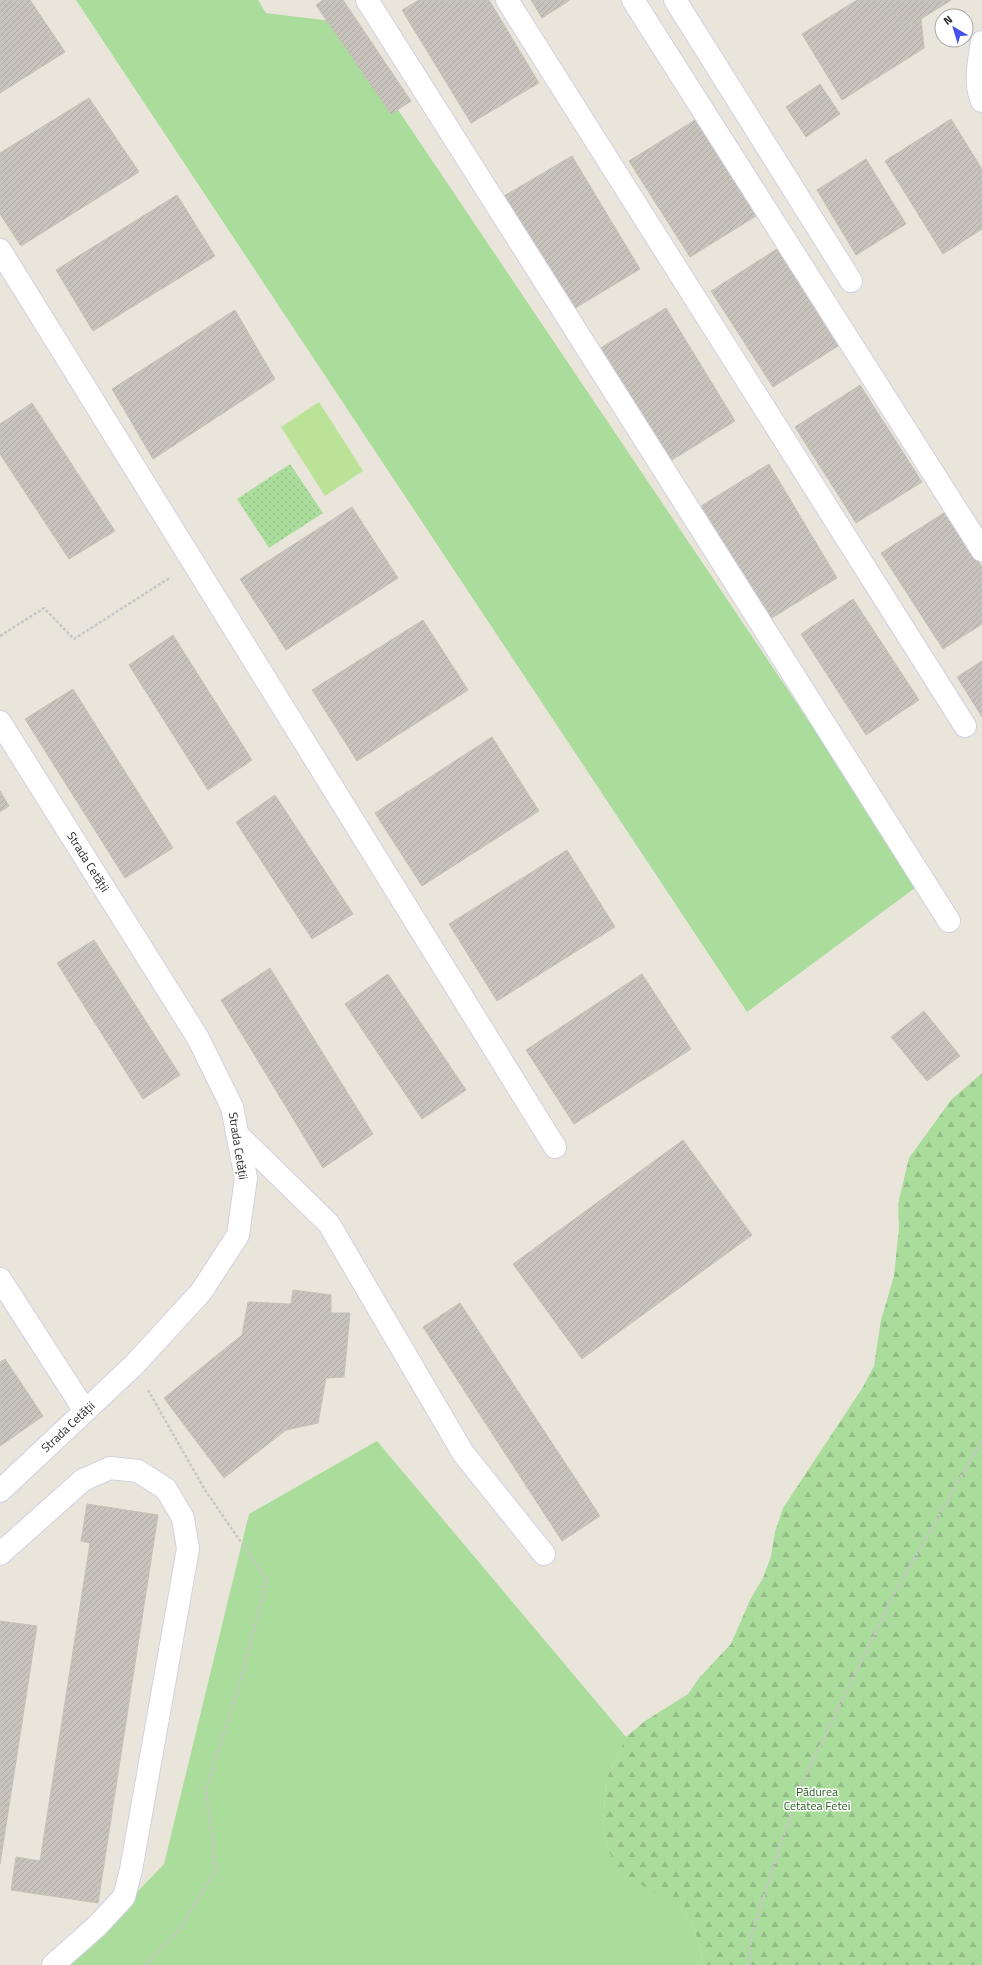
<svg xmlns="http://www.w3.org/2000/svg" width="982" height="1965" viewBox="0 0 982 1965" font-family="'Titillium Web',sans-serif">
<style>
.grass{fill:#aadc9b}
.forest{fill:url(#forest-firs)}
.park{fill:url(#park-dots)}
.pitch{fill:#bae397}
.building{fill:url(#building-hatch);stroke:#c4c1b5}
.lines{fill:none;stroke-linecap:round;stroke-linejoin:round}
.minor-casing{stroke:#d0d1e0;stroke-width:24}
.path{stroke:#c7c7c7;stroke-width:2.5;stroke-dasharray:3 2;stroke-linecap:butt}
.minor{stroke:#fff;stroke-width:22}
.labels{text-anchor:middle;stroke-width:3;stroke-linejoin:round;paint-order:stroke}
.street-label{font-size:12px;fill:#282828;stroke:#fff}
.park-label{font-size:12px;fill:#255f1f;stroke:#fff}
</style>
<defs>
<pattern id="forest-firs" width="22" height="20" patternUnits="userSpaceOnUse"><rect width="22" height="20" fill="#aadc9b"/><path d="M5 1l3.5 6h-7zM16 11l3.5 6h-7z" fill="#92bd86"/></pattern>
<pattern id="park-dots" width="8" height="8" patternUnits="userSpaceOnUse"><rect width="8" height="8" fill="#aadc9b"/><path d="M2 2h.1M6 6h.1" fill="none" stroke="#92bd86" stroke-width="1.8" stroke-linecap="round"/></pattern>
<pattern id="building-hatch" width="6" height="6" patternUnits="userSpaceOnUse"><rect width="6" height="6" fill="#c8c4bd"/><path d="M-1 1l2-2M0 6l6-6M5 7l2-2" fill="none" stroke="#aca8a2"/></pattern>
</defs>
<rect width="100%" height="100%" fill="#eae5db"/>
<path class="grass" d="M76,0H258L266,13L339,22L919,885L747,1012Z
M377,1441L626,1737L606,1780L603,1827L608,1849L659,1893L678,1906L693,1923L704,1965H67L164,1864L249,1514Z"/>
<path class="forest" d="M982,1073V1965H704L693,1923L678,1906L638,1883L619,1870L608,1849L603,1827L606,1780L626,1737L645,1721L688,1694L699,1678L731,1644L750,1600L763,1578L771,1556L775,1532L783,1508L863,1387L874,1366L881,1320L894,1276L899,1228L898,1204L909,1158L951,1100Z"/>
<path class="park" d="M290,464L323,513L269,548L237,499Z"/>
<path class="pitch" d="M319,402L363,471L325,496L281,427Z"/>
<path class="building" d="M0,0H30L65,52L0,93Z
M323,0H343L411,101L391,114L316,5Z
M419,0H489L539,83L471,123L402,10Z
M531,0H570L542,18Z
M857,0H886L905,29L921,19L924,48L842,100L802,34Z
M886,0H951L905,29Z
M820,84L840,114L806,137L786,107Z
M89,98L139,172L21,246L0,214V153Z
M951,119L982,169V229L943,254L885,161Z
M695,120L756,216L690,257L629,161Z
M572,156L640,269L572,310L504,196Z
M866,159L906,224L856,255L817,190Z
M177,195L215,256L93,331L56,270Z
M777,249L838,346L773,387L711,291Z
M666,308L735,421L667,463L599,349Z
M235,310L275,379L153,459L112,389Z
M860,385L922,482L856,523L795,427Z
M32,403L115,531L69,559L0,454V424Z
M769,464L837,578L770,619L701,506Z
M352,507L398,578L286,650L240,579Z
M947,511L982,567V624L943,649L881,553Z
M853,599L919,700L866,735L801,634Z
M423,620L468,690L357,761L312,690Z
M173,635L252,760L208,790L129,665Z
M982,661V717L957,677Z
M73,689L173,848L125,878L25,719Z
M492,737L539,811L422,886L375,813Z
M0,791L9,806L0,812Z
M275,795L353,914L312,939L236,822Z
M567,850L615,927L497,1001L449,924Z
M94,940L180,1075L143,1099L57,963Z
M270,968L373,1134L323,1168L221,1000Z
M388,974L466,1090L422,1119L345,1004Z
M642,974L691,1049L574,1124L526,1050Z
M924,1011L960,1056L927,1081L891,1037Z
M683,1140L752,1235L582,1359L513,1264Z
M293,1290L331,1295V1313H350L344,1377L326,1378L318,1423L286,1430L224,1478L164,1398L242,1335L248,1302L291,1304Z
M460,1303L600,1516L562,1541L423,1327Z
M5,1359L43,1416L0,1446V1362Z
M87,1504L158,1515L98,1903L11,1890L16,1857L40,1861L90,1543L81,1541Z
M0,1621L37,1626L0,1864Z"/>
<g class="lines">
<g class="minor-casing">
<path id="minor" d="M367,0L949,921
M507,0L965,726
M633,0L982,550
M675,0L851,281
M982,42C979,60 974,84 982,101
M0,250L555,1147
M0,722L198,1038L232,1107L246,1178L238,1235L201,1292L134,1365L0,1491
M237,1134L329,1224L463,1453L544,1554
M0,1279L85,1411
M0,1554L83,1480L110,1468L138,1471L166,1489L183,1518L188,1549L131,1870L124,1897L97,1926L53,1965"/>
</g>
<path class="path" d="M0,636L44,608L74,639L171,577
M145,1965L180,1929L216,1869L206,1790L242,1675L267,1580L205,1490L148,1390
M749,1965L752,1932L800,1787L893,1596L982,1440"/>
<use href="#minor" class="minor"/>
</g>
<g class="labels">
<g class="street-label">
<text transform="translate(88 862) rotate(58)" y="4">Strada Cetății</text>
<text transform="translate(238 1146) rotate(81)" y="4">Strada Cetății</text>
<text transform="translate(68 1427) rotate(-43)" y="4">Strada Cetății</text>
</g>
<g class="park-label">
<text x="817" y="1796">Pădurea<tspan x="817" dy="14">Cetatea Fetei</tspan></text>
</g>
</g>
<g transform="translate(954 28) rotate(322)"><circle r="19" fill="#ffffff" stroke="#a9a9a9"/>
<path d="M0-3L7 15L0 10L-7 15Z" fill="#4652eb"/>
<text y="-6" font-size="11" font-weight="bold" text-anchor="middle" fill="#282828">N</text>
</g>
</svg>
